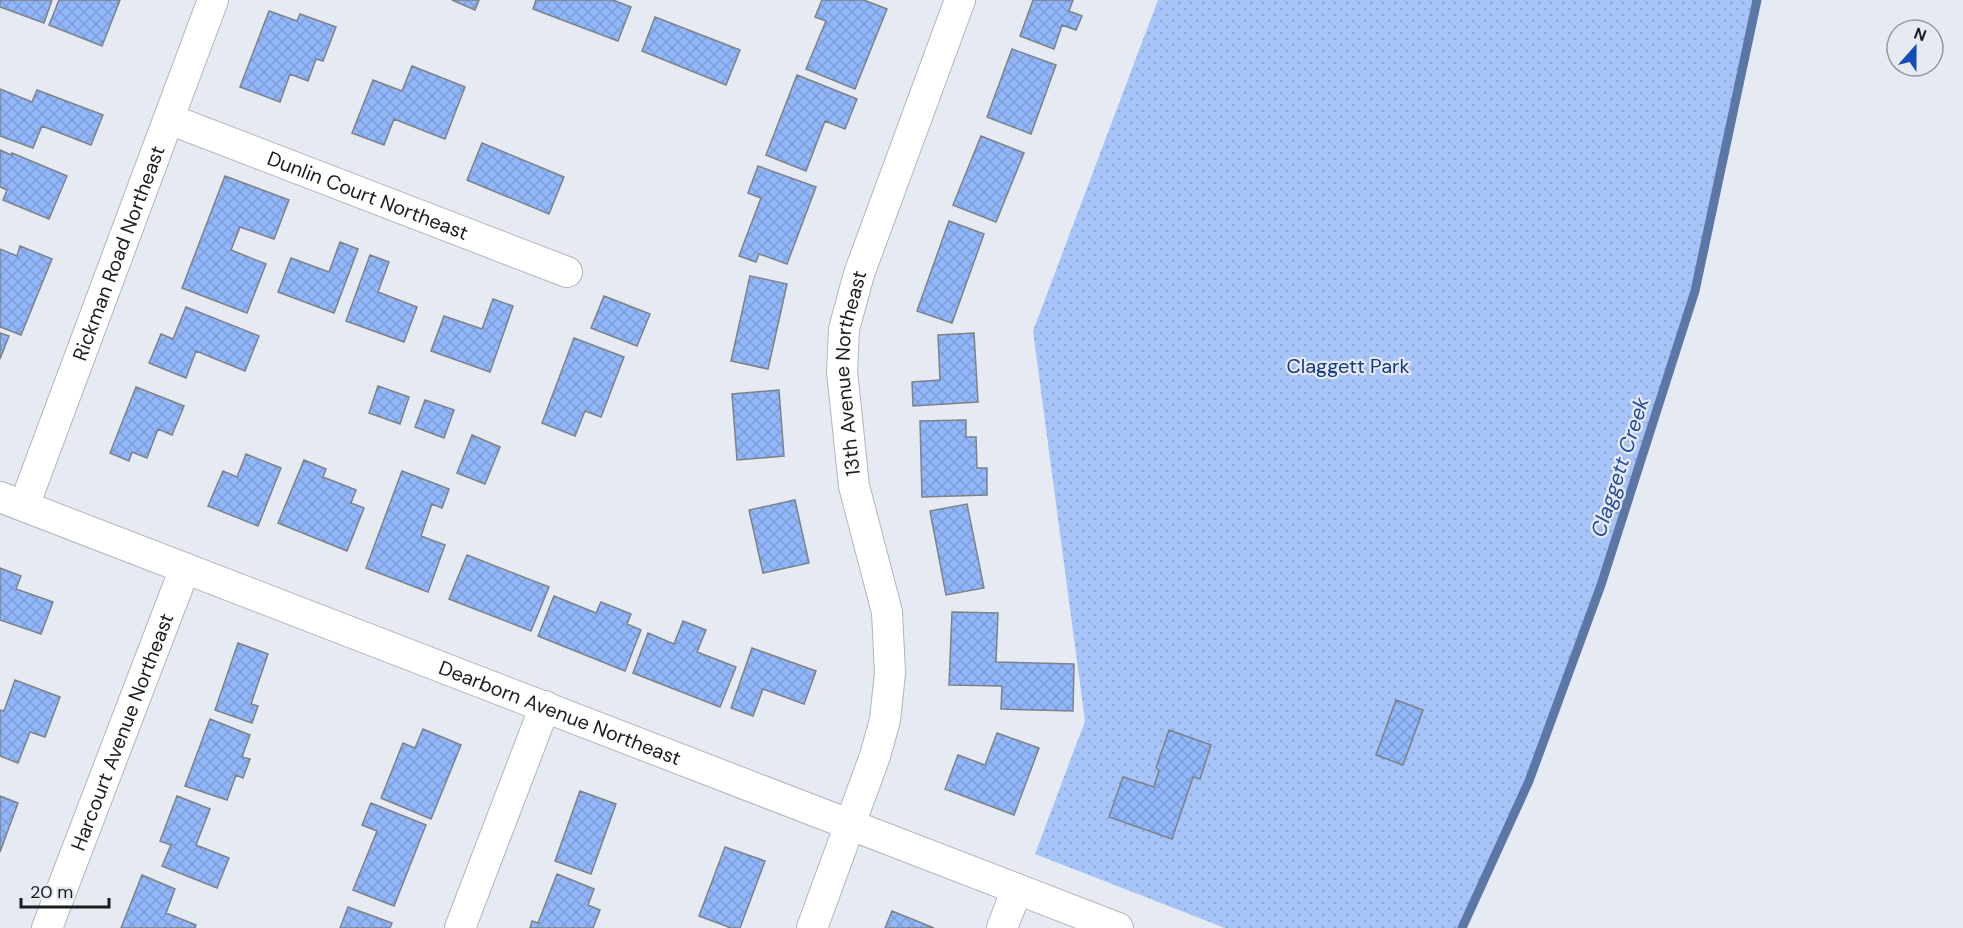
<svg xmlns="http://www.w3.org/2000/svg" width="1963" height="928" viewBox="0 0 1963 928" font-family="'DM Sans',sans-serif">
<style>
.grass{fill:url(#grass-dots)}
.lines{fill:none;stroke-linecap:round;stroke-linejoin:round}
.stream{stroke:#5c76a5;stroke-width:9}
.building{fill:url(#building-cross-hatch);stroke:#7d8188;stroke-width:1.5}
.minor-casing{stroke:#b1b6be;stroke-width:32}
.minor{stroke:#fff;stroke-width:30}
.labels{text-anchor:middle;stroke-width:4.5;stroke-linejoin:round;paint-order:stroke}
.street-label{font-size:20px;fill:#1a1c1e;stroke:#e6eaf3}
.park-label{font-size:20px;fill:#123a86;stroke:#e6eaf3}
.water-label{font-size:21px;font-style:italic;fill:#234c9a;stroke:#e6eaf3}
</style>
<defs>
<pattern id="grass-dots" width="8" height="8" patternUnits="userSpaceOnUse" patternTransform="scale(1.5)"><rect width="8" height="8" fill="#a7c4f8"/><path d="M2 2h.1M6 6h.1" fill="none" stroke="#8fa8d4" stroke-width="1.8" stroke-linecap="round"/></pattern>
<pattern id="building-cross-hatch" width="8" height="8" patternUnits="userSpaceOnUse" patternTransform="scale(1.5)"><rect width="8" height="8" fill="#91b7fa"/><path d="M0 0l8 8M0 8l8-8" fill="none" stroke="#7c9dd6"/></pattern>
</defs>
<rect width="100%" height="100%" fill="#e6eaf3"/>
<path class="grass" d="M1158,0H1757L1695,291L1601,585L1529,781L1462,928H1225L1035,854L1085,721L1033,331Z"/>
<g class="lines">
<path class="stream" d="M1462,928L1529,781L1601,585L1695,291L1757,0"/>
</g>
<path class="building" d="M0,0H52L44,23L0,7Z
M59,0H120L102,46L49,25Z
M452,0H479L475,10Z
M536,0H613L631,7L618,41L533,9Z
M822,0H864L887,9L855,89L806,69L826,21L815,17Z
M1033,0H1073L1069,11L1082,16L1076,30L1062,25L1054,49L1020,36Z
M269,11L297,21L300,14L336,27L323,61L316,59L308,81L290,74L280,102L240,87Z
M655,17L740,50L726,85L642,51Z
M1012,49L1056,65L1031,134L987,117Z
M412,66L465,87L445,139L394,119L384,145L352,133L373,80L402,91Z
M797,75L857,99L845,129L825,121L806,171L766,155Z
M0,89L32,102L37,90L103,115L91,145L42,126L33,148L0,136Z
M981,136L1024,153L996,222L953,205Z
M482,143L564,177L549,214L467,180Z
M0,150L11,155L12,153L67,176L49,219L3,200L7,190L0,187Z
M758,166L816,187L787,264L759,254L756,262L739,256L761,198L748,193Z
M225,176L289,200L274,239L240,227L231,250L266,264L247,313L182,288Z
M949,221L984,234L952,323L917,311Z
M340,242L358,249L334,313L278,292L291,258L329,272Z
M20,246L52,259L21,335L0,327V249L17,256Z
M370,255L389,262L378,292L417,307L404,342L346,321Z
M750,276L787,284L768,369L731,361Z
M604,296L650,314L637,346L591,328Z
M493,299L513,306L490,372L431,351L444,316L482,329Z
M186,307L259,336L245,371L196,351L186,378L149,363L161,334L173,339Z
M0,333L9,336L0,359Z
M974,333L978,402L913,406L912,382L940,380L938,335Z
M574,338L624,357L601,417L585,411L575,436L542,423Z
M378,386L409,397L400,424L369,413Z
M136,387L184,406L172,435L158,429L147,458L132,452L129,461L110,453Z
M779,390L784,456L737,460L732,394Z
M425,400L454,410L444,438L415,427Z
M966,420V437H976L977,468H987V495L922,497L920,421Z
M472,435L500,447L485,484L457,473Z
M246,454L281,468L258,526L208,506L223,471L237,477Z
M304,460L326,469L323,477L356,490L351,503L364,508L347,551L278,523Z
M402,471L449,489L442,508L432,504L421,536L445,545L428,592L366,568Z
M795,500L809,563L763,573L749,510Z
M967,504L984,588L946,595L930,511Z
M467,555L549,587L531,631L449,599Z
M0,568L21,576L16,589L53,602L41,634L0,620Z
M554,596L596,613L601,602L631,614L627,624L641,630L625,671L538,636Z
M952,612L998,613L996,662L1074,664L1073,711L1001,709L1002,686L949,685Z
M683,621L706,630L697,652L736,667L720,707L633,673L648,633L674,644Z
M238,643L268,654L251,704L258,706L252,723L215,710Z
M752,648L816,671L804,704L763,689L753,716L731,708Z
M15,680L60,697L45,737L30,732L18,763L0,756V710L4,711Z
M1396,700L1423,710L1403,765L1376,755Z
M210,719L250,735L242,757L250,759L243,778L236,775L227,800L185,786Z
M423,729L461,745L431,819L381,798L403,743L415,748Z
M1169,730L1211,745L1200,779L1193,777L1172,839L1109,817L1123,777L1154,787L1159,770L1156,768Z
M997,733L1039,748L1014,815L945,789L958,755L985,765Z
M580,791L616,804L591,874L555,861Z
M0,796L18,803L0,852Z
M177,796L210,809L196,845L229,858L217,888L162,866L171,845L160,841Z
M371,803L426,825L394,906L353,890L377,831L362,825Z
M725,847L765,861L740,928H731L699,916Z
M557,874L594,889L588,905L600,910L593,928H530L532,921L538,923Z
M142,875L175,889L166,913L196,925L195,928H121Z
M348,907L392,923L390,928H340Z
M892,911L934,928H885Z"/>
<g class="lines">
<g class="minor-casing">
<g id="minor">
<path id="s1" d="M169,119L567,272"/>
<path id="s2" d="M0,497L1118,928"/>
<path id="s3" d="M24,506L213,0"/>
<path id="s4" d="M47,928L185,568"/>
<path d="M460,928L545,706"/>
<path id="s5" d="M812,928L875,756L885,720L890,673L887,612L854,486L842,371L844,329L859,274L960,0"/>
<path d="M1002,928L1017,889"/>
</g>
</g>
<use href="#minor" class="minor"/>
</g>
<g class="labels">
<g class="street-label">
<text dy="7" stroke="none"><textPath href="#s1" startOffset="213">Dunlin Court Northeast</textPath></text>
<text dy="7" stroke="none"><textPath href="#s3" startOffset="270">Rickman Road Northeast</textPath></text>
<text dy="7" stroke="none"><textPath href="#s5" startOffset="573">13th Avenue Northeast</textPath></text>
<text dy="7" stroke="none"><textPath href="#s2" startOffset="600">Dearborn Avenue Northeast</textPath></text>
<text dy="7" stroke="none"><textPath href="#s4" startOffset="210">Harcourt Avenue Northeast</textPath></text>
</g>
<g class="park-label">
<text x="1348" y="373">Claggett Park</text>
</g>
<g class="water-label">
<text transform="translate(1620 467) rotate(-72)" y="7">Claggett Creek</text>
</g>
</g>
<g transform="translate(1915 48) rotate(21)"><circle r="28" fill="#e6eaf3" stroke="#94989e" stroke-width="1.5"/>
<path d="M0-4.5L10 22L0 15L-10 22Z" fill="#144cb8"/>
<text y="-9" font-size="16" font-weight="bold" text-anchor="middle" fill="#1a1c1e">N</text>
</g>
<path d="M21 898v9h88v-9" fill="none" stroke="#1a1c1e" stroke-width="3"/>
<text x="30" y="898" font-size="18" fill="#1a1c1e" stroke="#e6eaf3" stroke-width="4.5" paint-order="stroke">20 m</text>
</svg>
